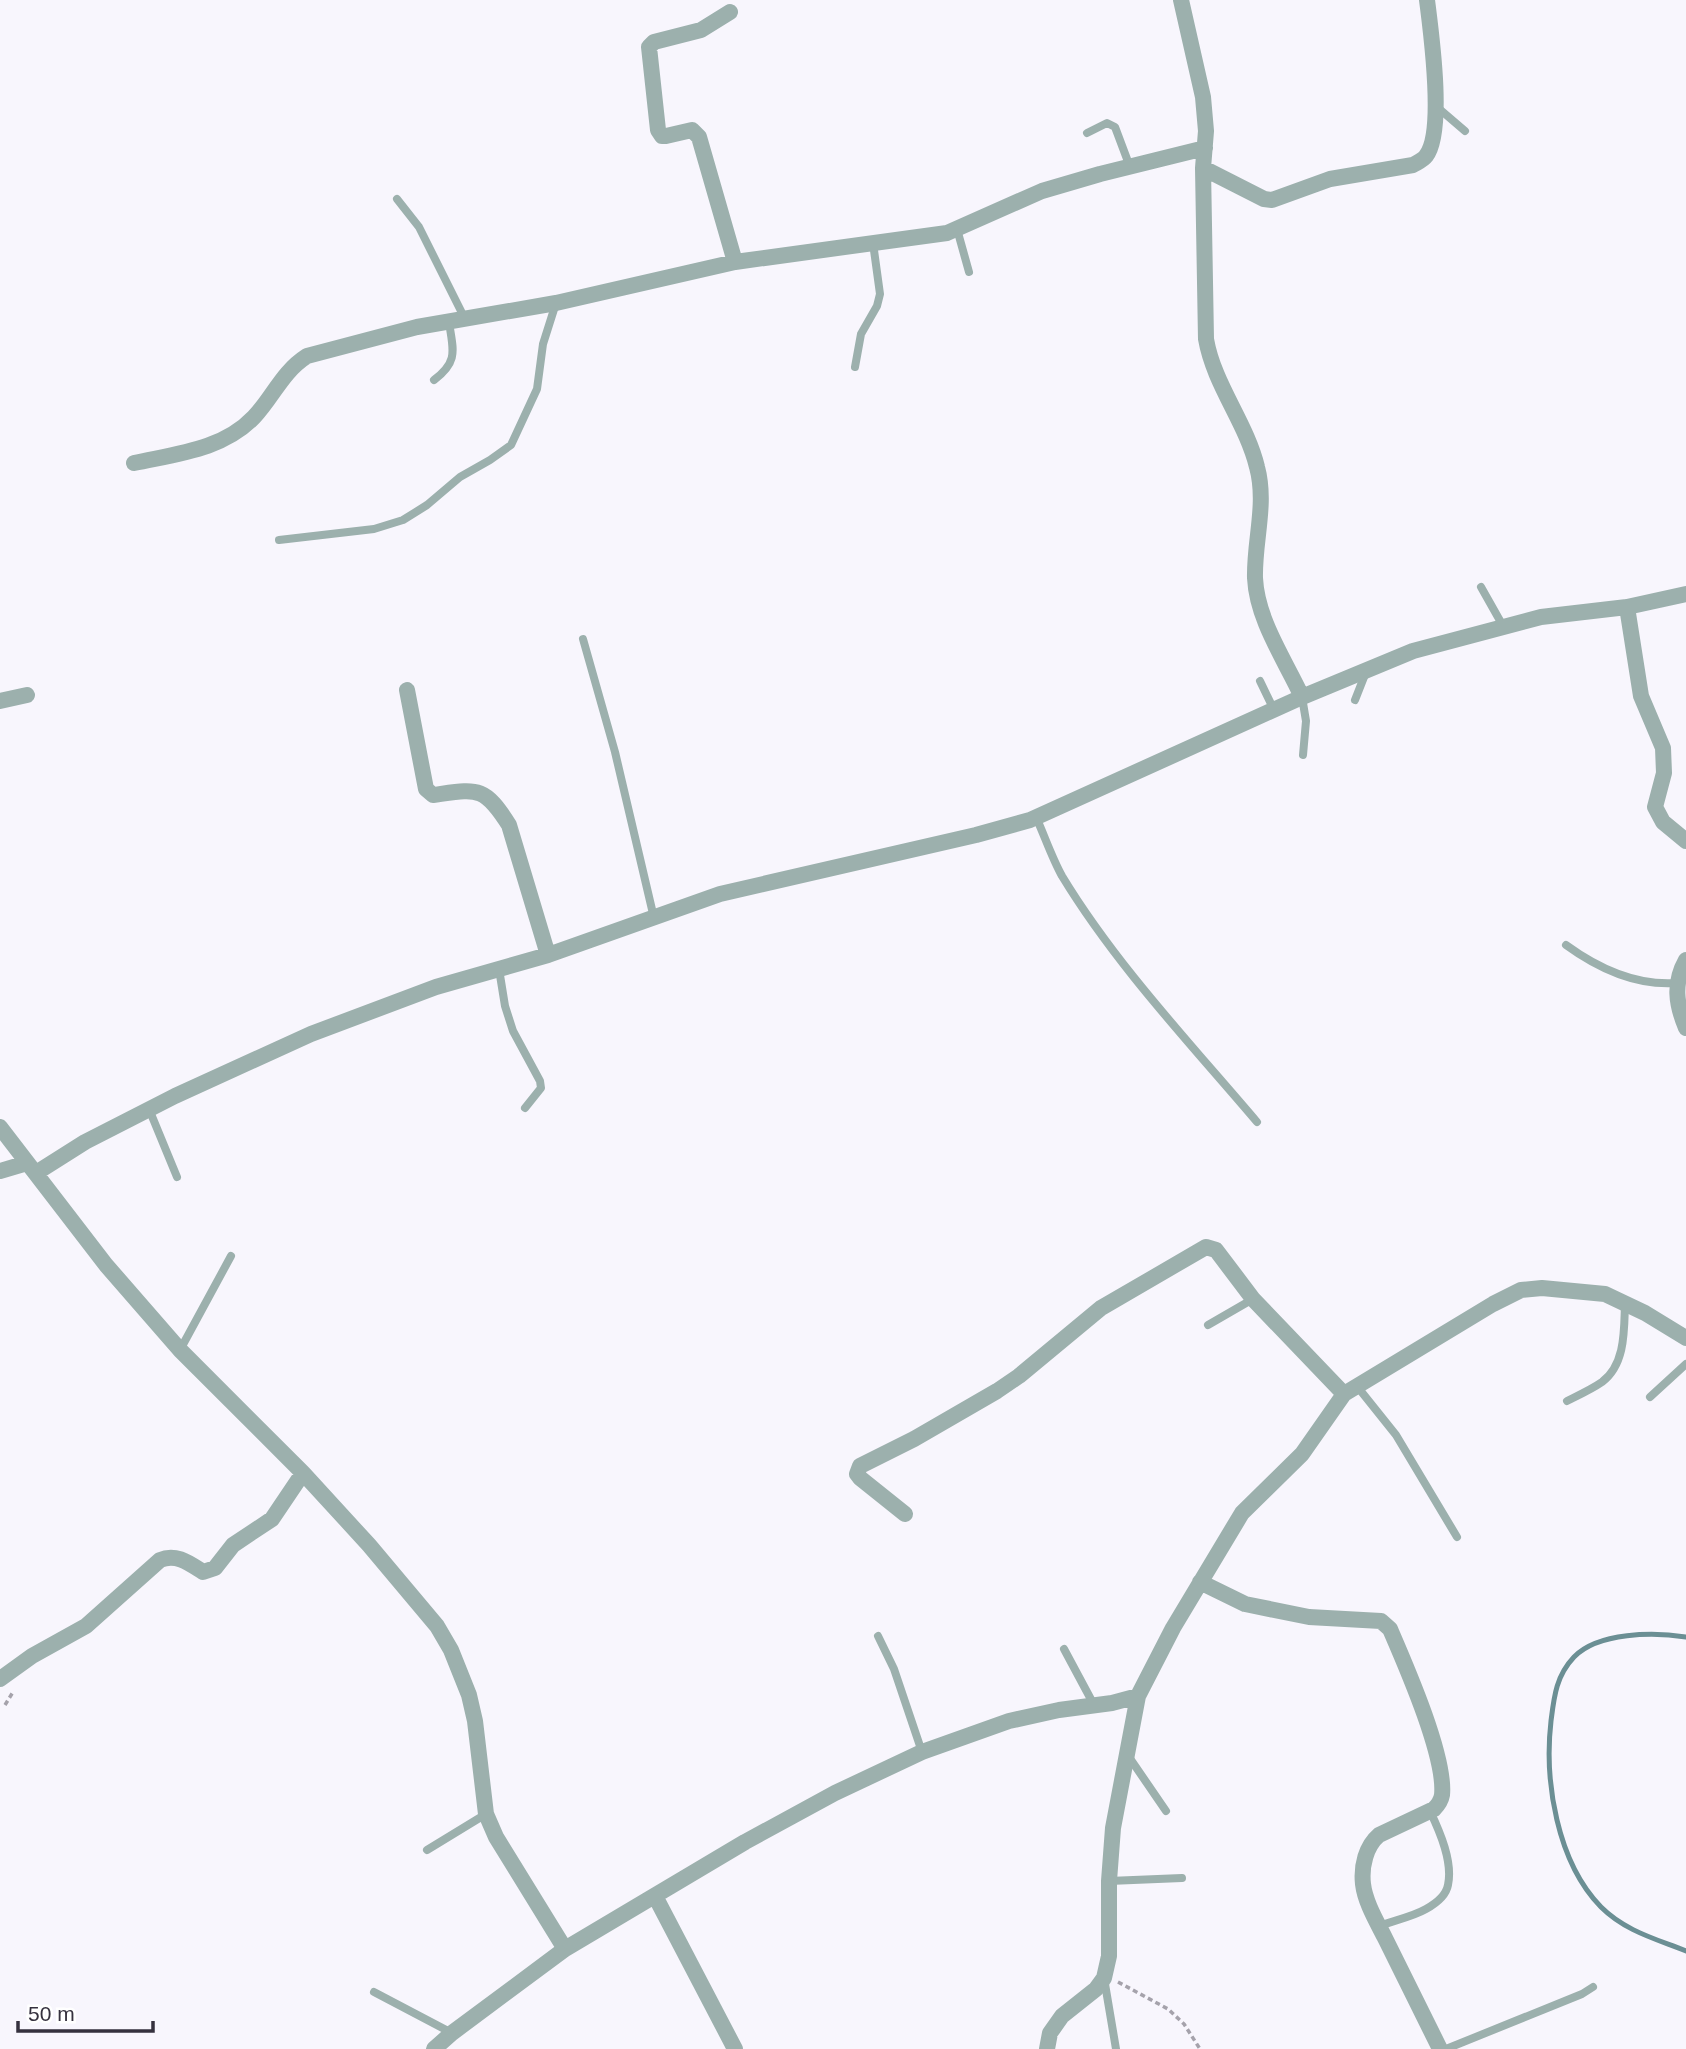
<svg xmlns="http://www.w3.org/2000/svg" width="1686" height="2049" viewBox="0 0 1686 2049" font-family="Arial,sans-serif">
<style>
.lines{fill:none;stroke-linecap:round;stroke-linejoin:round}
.stream{stroke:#6b8f94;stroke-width:5}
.path{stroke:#a5a2ab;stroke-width:3.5;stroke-dasharray:5 3.5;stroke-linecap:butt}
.lane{stroke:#9cb0ad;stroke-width:8}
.street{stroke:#9cb0ad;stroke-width:16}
</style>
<rect width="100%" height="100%" fill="#f8f6fd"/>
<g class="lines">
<path class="stream" d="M1686,1637C1654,1632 1598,1632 1574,1657C1556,1676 1554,1697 1551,1721C1544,1781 1557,1862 1601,1907C1625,1931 1656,1939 1686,1951"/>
<path class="path" d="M5,1705L13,1692
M1118,1982L1168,2009L1184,2024L1200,2049"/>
<path class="lane" d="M1437,107L1465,131
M1087,133L1107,123L1115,127L1130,167
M397,199L419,227L465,319
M957,229L969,272
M855,367L861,334L877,306L880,294L873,243
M434,380C459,361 453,350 449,322
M279,540L374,529L403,520L427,505L460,477L490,460L511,445L537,389L543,344L556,303
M1481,587L1503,626
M583,639L615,752L654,918
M1260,681L1274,710
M1302,697L1306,721L1303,755
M1355,700L1366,672
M1036,817C1045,837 1052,858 1062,876C1116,965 1190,1043 1257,1122
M1566,945C1599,969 1636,986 1677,983
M499,969L505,1006L513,1031L540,1081L541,1088L525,1108
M149,1109L177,1177
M1208,1325L1253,1299
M180,1350L231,1256
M1356,1385L1396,1435L1457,1537
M1650,1397L1686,1364
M1567,1401C1579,1395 1592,1389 1602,1382C1626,1364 1624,1329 1625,1303
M878,1636L894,1669L922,1752
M1064,1649L1094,1705
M1129,1757L1166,1811
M427,1850L486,1814
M1109,1881L1182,1878
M1379,1926C1395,1920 1412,1917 1426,1909C1435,1904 1446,1896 1448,1885C1453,1862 1440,1832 1430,1811
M1104,1978L1116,2049
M374,1992L452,2033
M1446,2049L1582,1994L1593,1987"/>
<path class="street" d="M1181,0L1203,97L1206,131L1203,168L1206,339C1214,385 1246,422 1257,467C1267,504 1254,541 1255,578C1257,620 1285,660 1302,697
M730,12L701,30L654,42L649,47L658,130L662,136H666L692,130L699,137L735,262
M1203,168L1264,199L1272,200L1330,179L1413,165C1418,162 1423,160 1426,156C1445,132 1431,32 1427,0
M134,463C175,454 223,450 254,417C273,397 282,372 307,356L417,327L556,303L735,262L947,233L1042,191L1100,174L1205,148
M1627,607L1641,696L1663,748L1664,773L1655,807L1663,822L1686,841
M407,690L426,789L433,795C477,789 484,785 509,825L548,955
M0,701L27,695
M1686,960C1673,983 1676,1004 1686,1028
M0,1127L106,1265L180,1350L303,1473L369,1545L437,1626L451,1650L469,1695L475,1721L486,1814L496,1837L565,1949
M0,1171L27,1163
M36,1173L85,1142L175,1096L311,1034L436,987L548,955L720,894L976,835L1030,820L1302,697L1413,651L1541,617L1627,607L1686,594
M905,1514L860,1478L857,1474L860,1466L914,1439L997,1391L1019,1376L1101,1308L1206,1247L1216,1250L1253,1299L1344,1394
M1200,1582L1245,1604L1309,1617L1381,1621L1390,1629C1406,1666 1446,1757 1442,1795C1441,1801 1439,1804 1434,1809L1379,1835C1366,1846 1361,1866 1363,1884C1365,1902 1377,1922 1385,1938C1403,1975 1422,2012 1440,2049
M0,1679L32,1656L86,1626L160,1560C176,1553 189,1563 203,1572L215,1568L233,1545L272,1519L303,1473
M655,1896L735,2049
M434,2049L452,2033L565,1949L745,1842L835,1793L922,1752L1009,1721L1059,1710L1112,1703L1138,1696
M1047,2049L1050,2033L1062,2016L1096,1989L1104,1978L1109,1956V1881L1113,1828L1138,1696L1173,1628L1242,1513L1302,1454L1344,1394L1493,1304L1521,1290L1542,1288L1605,1294L1645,1313L1686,1338"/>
</g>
<path d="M18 2021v10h135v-10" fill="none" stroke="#35313e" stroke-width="3.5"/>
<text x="28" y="2021" font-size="21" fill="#35313e" stroke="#ffffff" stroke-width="5" paint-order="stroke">50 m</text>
</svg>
